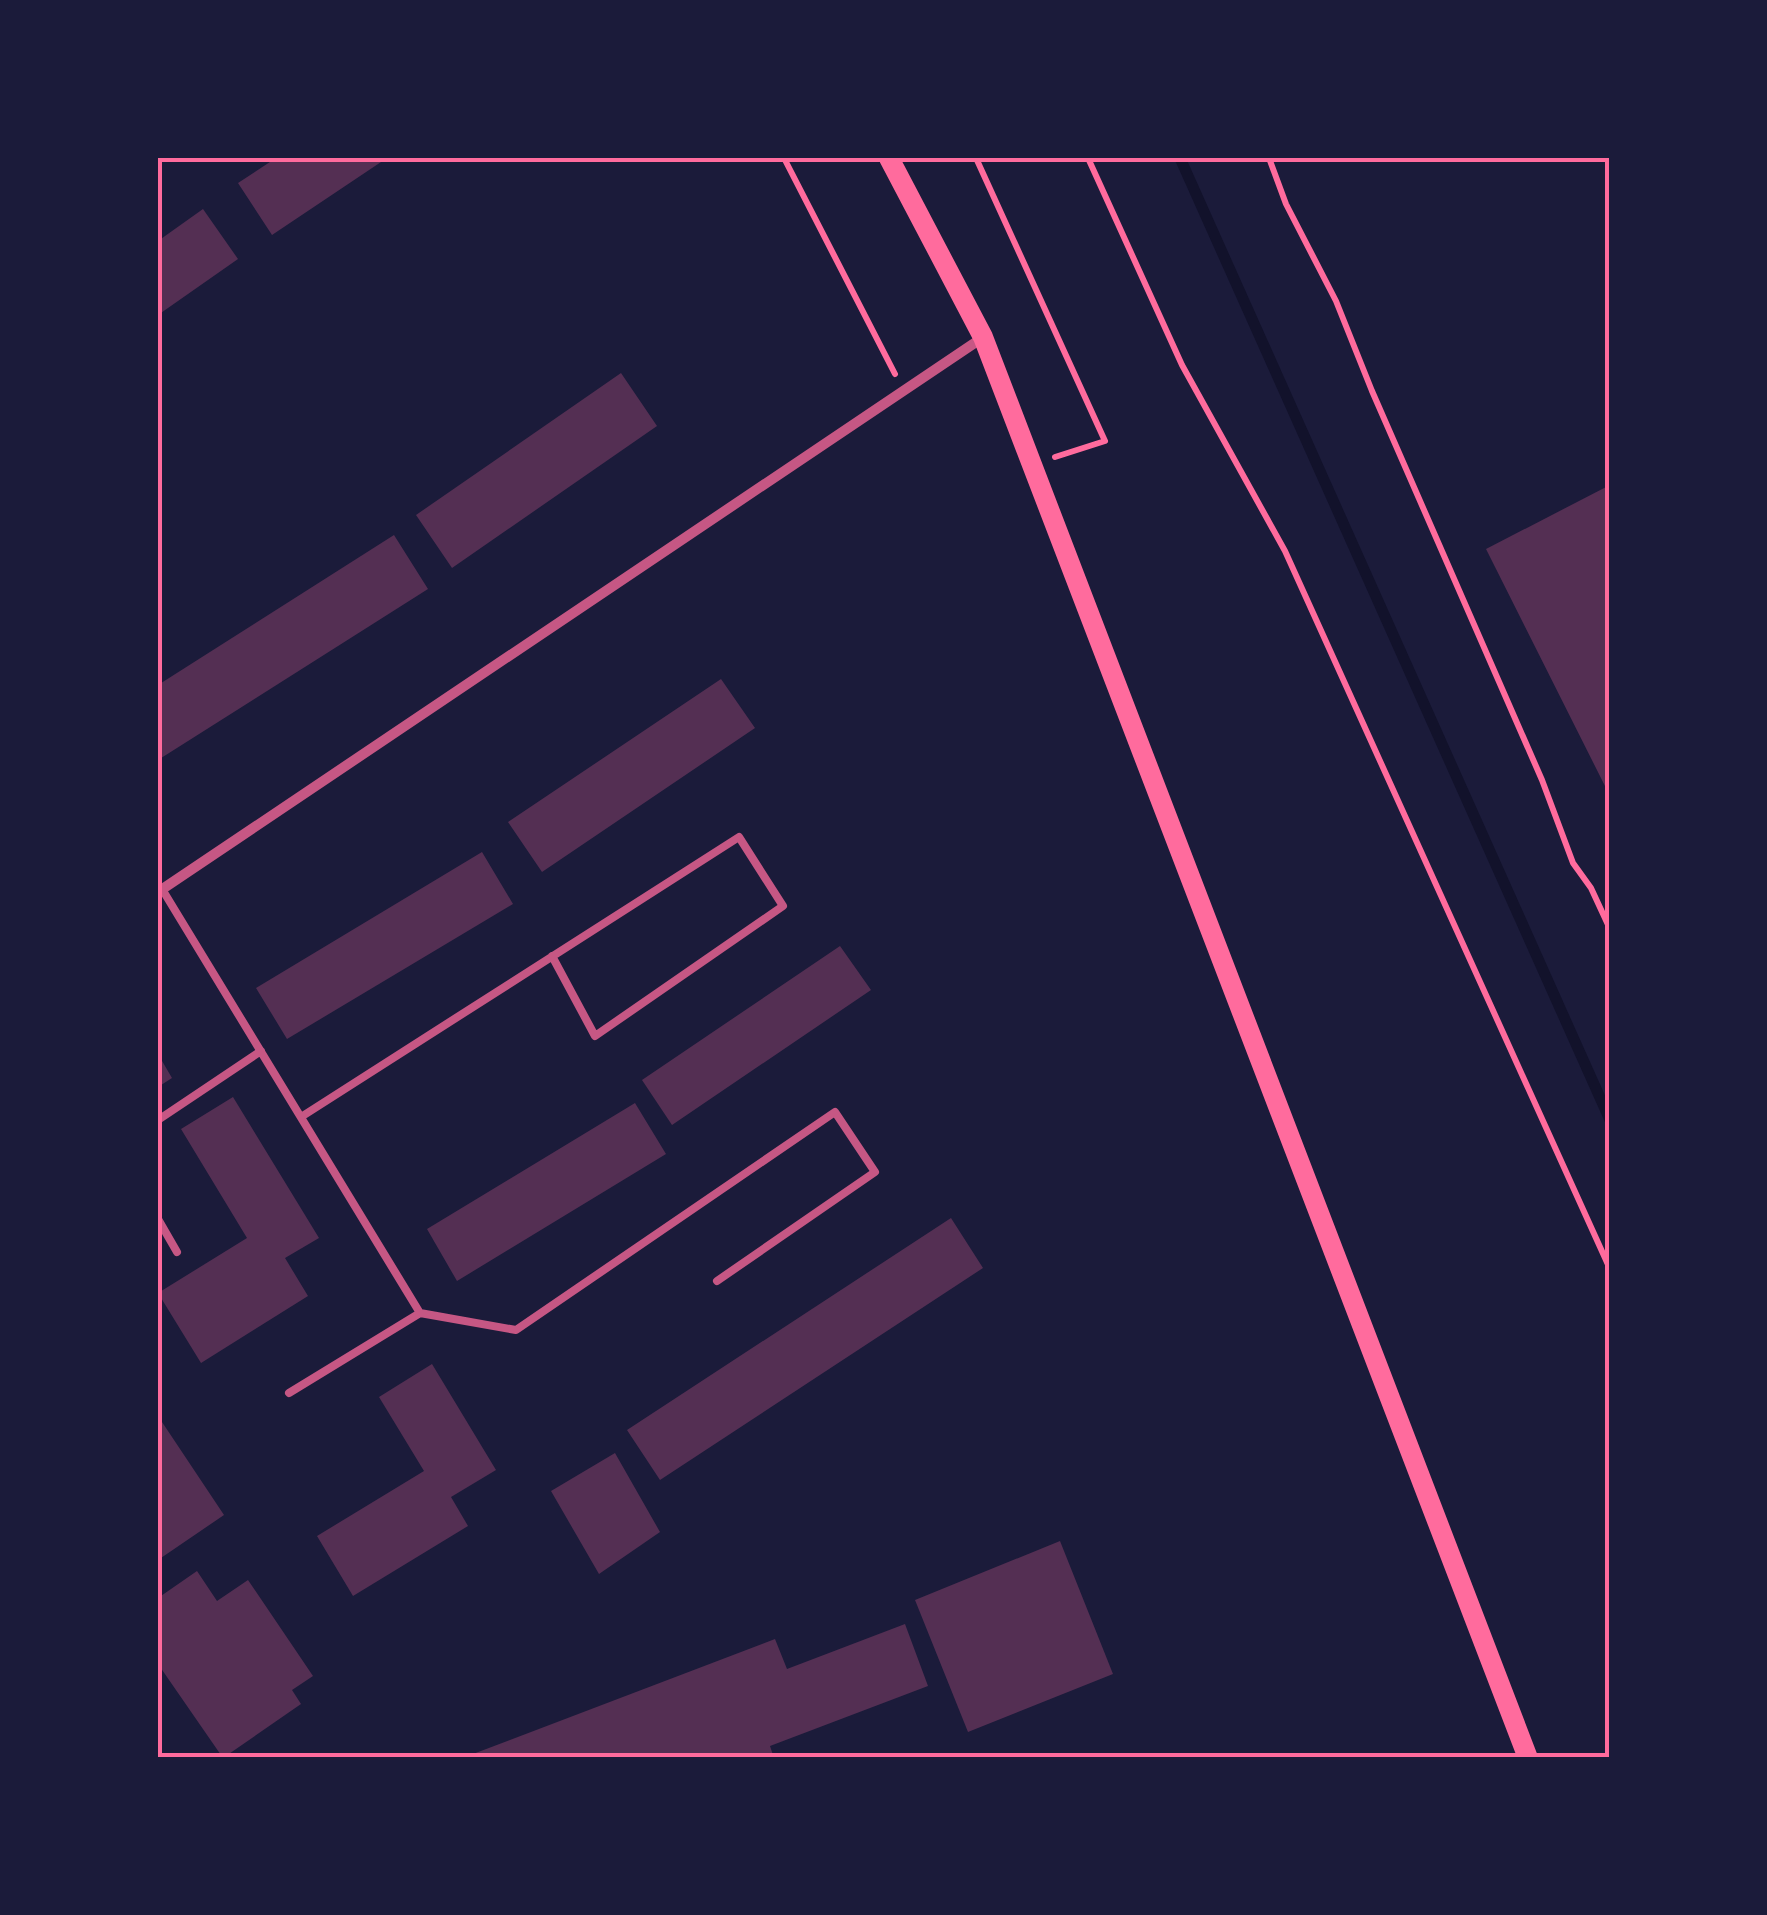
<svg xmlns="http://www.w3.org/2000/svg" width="1767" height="1915" viewBox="0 0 1767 1915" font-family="'Archivo Narrow',sans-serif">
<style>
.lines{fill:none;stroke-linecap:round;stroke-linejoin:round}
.stream{stroke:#12122b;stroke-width:11}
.building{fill:#542f53}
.path{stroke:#ff6b9d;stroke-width:6}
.service{stroke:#c65784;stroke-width:8}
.minor{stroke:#c65784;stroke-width:10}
.secondary{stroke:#ff6b9d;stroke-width:20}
.neatline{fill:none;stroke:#ff6b9d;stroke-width:4}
</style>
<rect width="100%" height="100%" fill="#1b1b3a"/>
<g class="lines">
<path class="stream" d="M1180,158L1610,1120"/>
</g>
<path class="building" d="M276,158H387L272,235L238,183Z
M203,209L238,259L158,315V241Z
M621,373L657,426L452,568L416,515Z
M1610,485V796L1486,549Z
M394,535L428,589L158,760V685Z
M721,679L755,728L542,872L508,822Z
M482,852L513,904L287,1039L256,988Z
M840,946L871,990L672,1125L642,1080Z
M158,1054L172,1078L158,1087Z
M233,1097L319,1238L285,1258L308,1296L201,1363L158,1293L247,1238L181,1129Z
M635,1103L666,1154L457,1281L427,1229Z
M951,1218L983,1268L660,1480L627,1430Z
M432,1364L496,1470L451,1497L468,1526L353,1596L317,1536L424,1471L379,1397Z
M158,1416L224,1515L158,1560Z
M615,1453L660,1532L599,1574L551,1491Z
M1060,1541L1113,1674L968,1732L915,1600Z
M197,1571L217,1601L248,1580L313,1676L292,1690L301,1704L223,1758L158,1664V1598Z
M905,1624L928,1686L770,1746L774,1758H474L473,1754L775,1639L787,1669Z"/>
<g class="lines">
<path class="path" d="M784,158L895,374
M976,158L1105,441L1055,457
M1088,158L1182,365L1285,551L1610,1269
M1269,158L1286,204L1336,301L1372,391L1542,780L1573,863L1591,888L1610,929"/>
<path class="service" d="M162,889L420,1313L516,1330L835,1112L875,1172L717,1281
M301,1117L739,837L783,906L595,1036L552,956
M158,1120L261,1051
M158,1219L177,1252
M289,1393L420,1313"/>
<path class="minor" d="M158,892L982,338"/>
<path class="secondary" d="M889,158L983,337L1528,1758"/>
</g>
<rect width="1767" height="1915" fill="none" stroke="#1b1b3a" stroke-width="320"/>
<rect x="160" y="160" width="1447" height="1595" class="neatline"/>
</svg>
